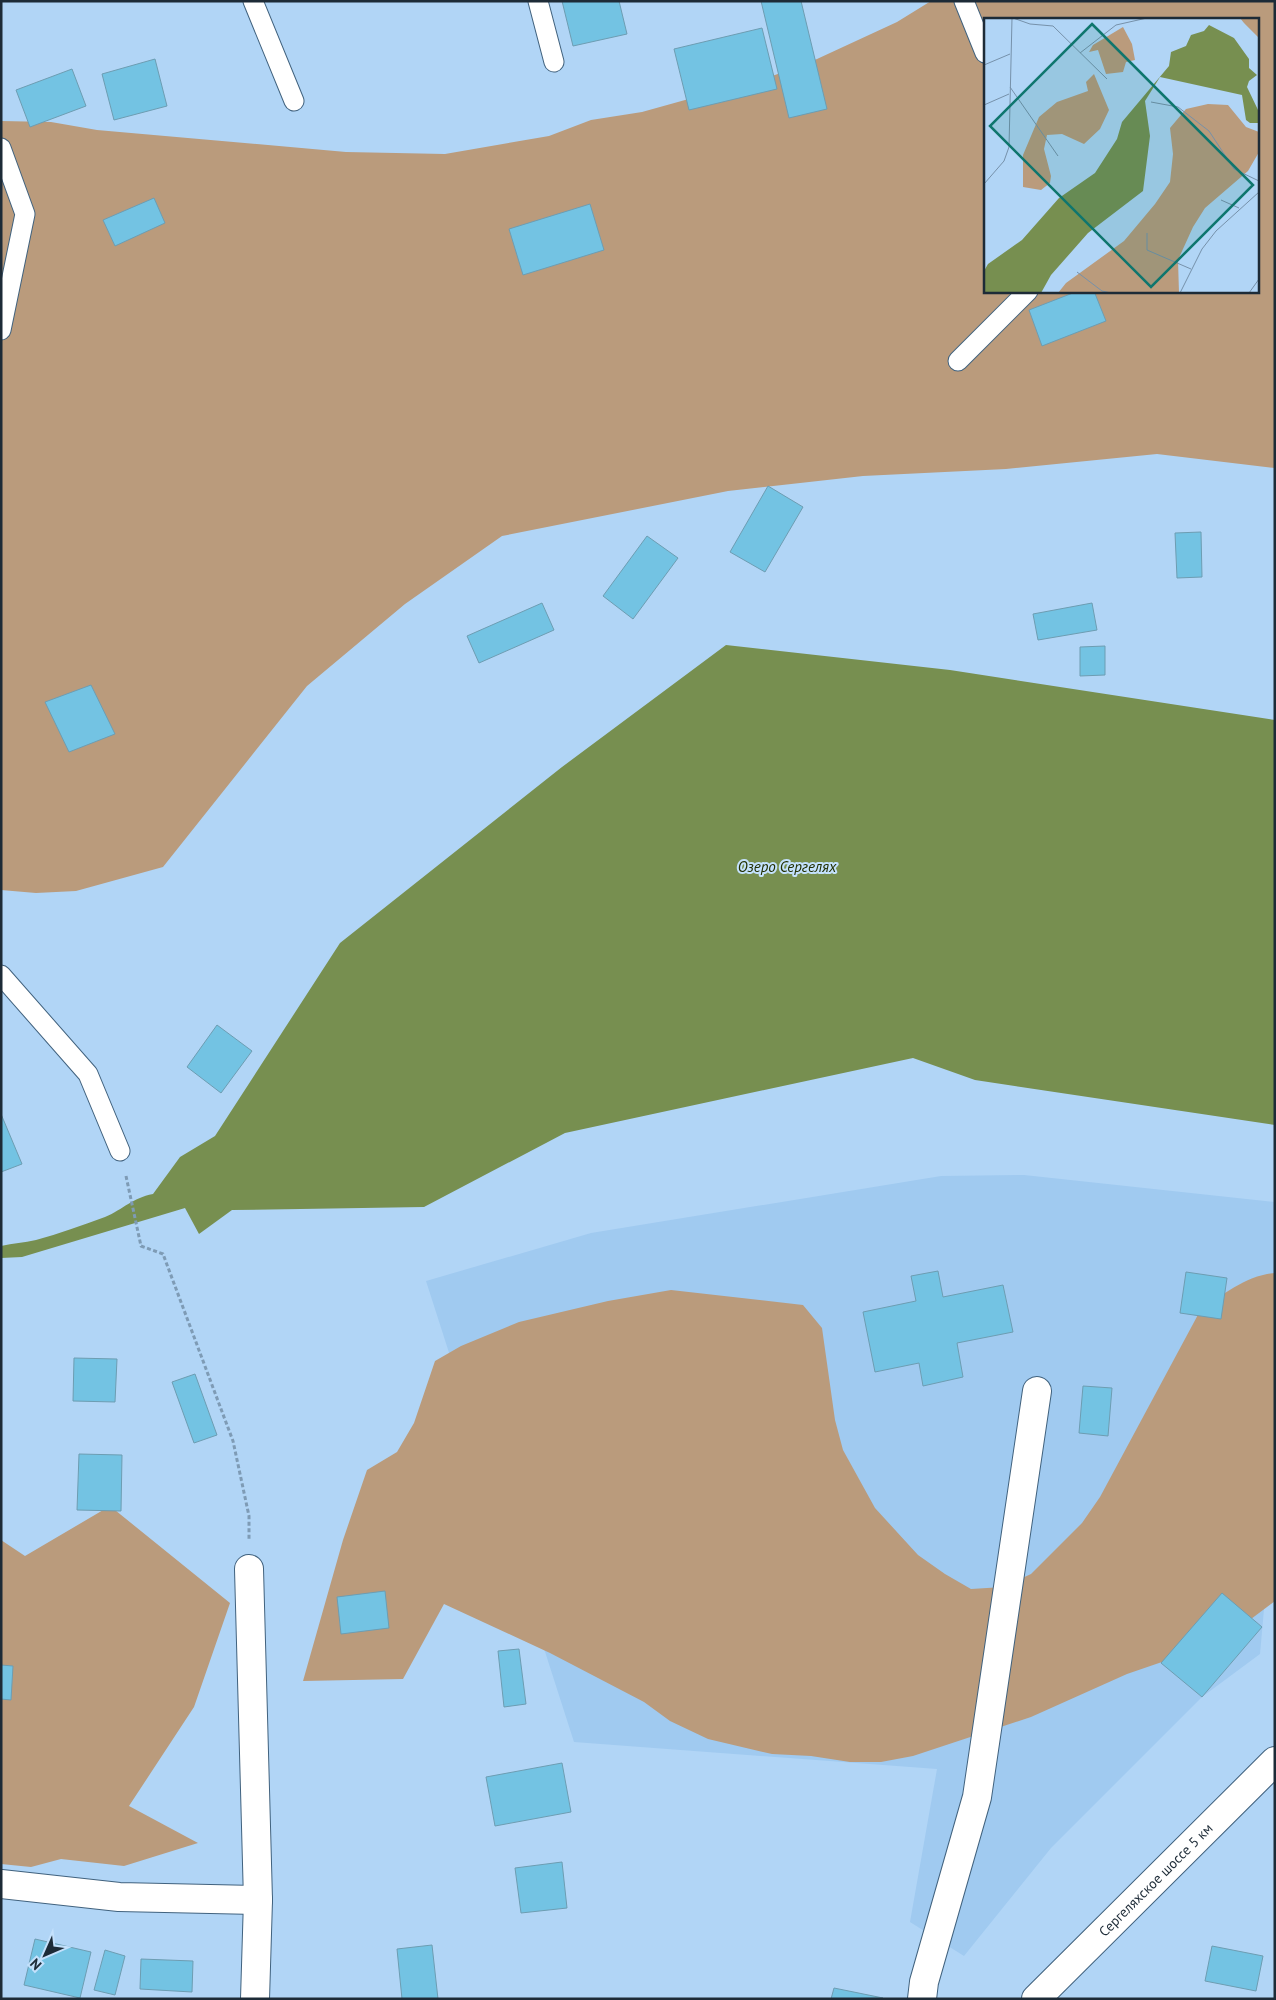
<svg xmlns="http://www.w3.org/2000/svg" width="1276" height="2000" viewBox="0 0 1276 2000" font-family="'PT Sans',sans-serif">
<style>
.built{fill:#a0caf0}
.green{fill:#ba9b7c;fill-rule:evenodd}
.water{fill:#778f50}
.building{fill:#73c3e3;stroke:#6d9db2}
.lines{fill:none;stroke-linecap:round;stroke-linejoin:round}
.service-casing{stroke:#41627e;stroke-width:21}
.minor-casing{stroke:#41627e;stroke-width:30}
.path{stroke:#7e9bb5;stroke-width:3;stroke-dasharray:4 2.5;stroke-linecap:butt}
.service{stroke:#fff;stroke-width:19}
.minor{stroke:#fff;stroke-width:28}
.labels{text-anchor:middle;stroke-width:4;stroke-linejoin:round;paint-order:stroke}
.street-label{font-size:14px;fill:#1d2b37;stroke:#c4e1fc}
.water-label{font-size:15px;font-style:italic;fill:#212f00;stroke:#c4e1fc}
.inset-road{fill:none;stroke:#7691aa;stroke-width:1}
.view{fill:#0f766e;fill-opacity:0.15;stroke:#0f766e;stroke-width:2.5}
.inset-edge{fill:none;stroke:#1d2b37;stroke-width:2.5}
</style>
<rect width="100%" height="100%" fill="#b1d5f6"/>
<path class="built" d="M1024,1175L1275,1202V1486L1260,1654L1202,1697L1051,1848L964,1956L910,1922L937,1769L574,1742L426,1281L591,1233L941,1176Z"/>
<path class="green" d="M931,1H1275V468L1157,454L1006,469L863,476L728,491L502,536L405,604L307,686L163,867L76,891L36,893L1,890V121L51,122L97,130L346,152L445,154L549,136L591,120L642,112L775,75L817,59L897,22ZM985,19H1257V291H985Z
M1275,1273V1601L1247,1622L1191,1652L1127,1674L1031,1717L913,1756L881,1762H850L811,1756L772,1754L708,1739L670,1721L644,1702L550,1653L444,1604L403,1679L303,1681L343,1540L367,1470L397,1452L414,1423L435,1361L461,1346L519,1322L608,1301L671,1290L803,1305L822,1328L835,1420L843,1450L875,1508L918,1555L945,1574L971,1589L1003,1587L1031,1574L1082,1523L1100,1497L1200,1311C1222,1295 1247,1275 1275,1273Z
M110,1506L230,1603L194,1707L129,1806L198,1843L124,1866L61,1859L31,1867L1,1864V1540L25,1556Z"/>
<path class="water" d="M726,645L950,670L1275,720V1125L975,1080L913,1058L565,1133L424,1207L232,1210L199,1234L185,1208L22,1257L1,1258V1246C13,1243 24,1243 36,1240C59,1234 82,1225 105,1217C124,1209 132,1198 153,1194L180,1157L215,1136L340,943L562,767Z"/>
<path class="building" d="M562,1H619L627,34L573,46Z
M761,1H801L827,109L789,118Z
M762,28L777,89L689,110L674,49Z
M155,59L167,106L114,120L102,74Z
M72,69L86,106L30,127L16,90Z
M154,198L165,223L115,246L103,220Z
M590,204L604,250L523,275L509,229Z
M1078,291H1094L1106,321L1042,346L1029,310Z
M768,486L803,507L765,572L730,552Z
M1201,532L1202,577L1177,578L1175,533Z
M647,536L678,558L633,619L603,596Z
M542,603L554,630L479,663L467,636Z
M1092,603L1097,630L1038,640L1033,614Z
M1105,646V675L1080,676V647Z
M91,685L115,734L69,752L45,702Z
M217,1025L252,1051L221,1093L187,1067Z
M1,1114L22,1164L1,1172Z
M938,1271L943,1297L1003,1285L1013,1332L957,1343L963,1377L923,1386L919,1363L875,1372L863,1312L916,1301L911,1276Z
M1186,1272L1227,1278L1221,1319L1180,1313Z
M74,1358L117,1359L115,1402L73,1401Z
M195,1374L217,1435L194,1443L172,1382Z
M1083,1386L1112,1388L1108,1436L1079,1433Z
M79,1454L122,1455L121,1511L77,1510Z
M385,1591L389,1628L341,1634L337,1597Z
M1222,1593L1262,1627L1202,1697L1161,1663Z
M519,1649L526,1704L504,1707L498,1651Z
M1,1665L13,1666L11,1700L1,1699Z
M562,1763L571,1812L495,1826L486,1777Z
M562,1862L567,1908L521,1913L515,1868Z
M35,1939L91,1952L80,1998L24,1985Z
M432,1945L438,1999H402L397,1949Z
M1212,1946L1263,1956L1256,1991L1205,1981Z
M105,1950L125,1956L115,1995L94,1990Z
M141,1959L193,1961L192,1992L140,1989Z
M834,1988L883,1998L831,1999Z"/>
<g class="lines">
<g class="service-casing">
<path id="service" d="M253,1L294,101
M538,1L554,62
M964,1L985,53
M1,148L25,214L1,330
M958,361L1028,291
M1,975L88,1074L120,1151"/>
</g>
<g class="minor-casing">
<g id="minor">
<path d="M249,1569L258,1900L255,1999"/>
<path d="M1,1884L119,1897L258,1900"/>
<path d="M922,1999L924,1982L977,1797L1037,1391"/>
<path id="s1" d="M1036,1999L1275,1761"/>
</g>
</g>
<path class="path" d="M126,1176L141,1246L163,1254L233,1441L249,1516V1541"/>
<use href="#service" class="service"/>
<use href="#minor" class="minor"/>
</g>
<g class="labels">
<g class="street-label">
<text dy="5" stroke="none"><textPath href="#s1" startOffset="169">Сергеляхское шоссе 5 км</textPath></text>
</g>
<g class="water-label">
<text x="787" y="872">Озеро Сергелях</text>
</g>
</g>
<g transform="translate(984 18)">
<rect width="275" height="275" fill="#b1d5f6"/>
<path d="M256,0H275V20L260,5ZM139,9L148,26L151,42L142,44L139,54L122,56L114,32L105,34L109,27ZM110,56L125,92L116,111L100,126L78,116L63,117L60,131L67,158L66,165L57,172L39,169V137L55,99L73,84L104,73L102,64ZM224,86L244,87L262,109L275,114V134L264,153L221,190L209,209L194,242L195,275H74L82,265L140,223L171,186L186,164L189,136L186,110L202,91Z" fill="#ba9b7c"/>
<path d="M225,7L250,20L265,41V50L273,57L265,63L263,69L275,94V105H266L262,102L258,77L176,59L161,83L166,118L159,173L104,215L67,257L57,275H0V253L4,246L38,222L75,180L111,155L133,121L138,104L185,48L187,34L202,28L207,17L220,13Z" fill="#778f50"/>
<path class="inset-road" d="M29,0L46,6L69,8L123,61M96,35L132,7L163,0M0,47L26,36M26,69L74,138M167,84L194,89L225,113L250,151L275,163M0,87L25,76M0,166L20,143L25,129L28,0M237,182L255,190M163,215V232L207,251M93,254L118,273L127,275M196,275L218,231L232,213L275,174M265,275L275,261"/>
<path class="view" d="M108,6L269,167L167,269L6,108Z"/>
<rect width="275" height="275" class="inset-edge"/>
</g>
<rect width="1276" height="2000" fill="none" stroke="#1d2b37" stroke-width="5"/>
<g transform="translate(45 1955) rotate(225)" stroke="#c4e1fc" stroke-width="4" paint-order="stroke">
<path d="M0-4L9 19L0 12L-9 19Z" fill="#1d2b37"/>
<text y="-8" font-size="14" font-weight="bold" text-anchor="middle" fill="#1d2b37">N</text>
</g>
</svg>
